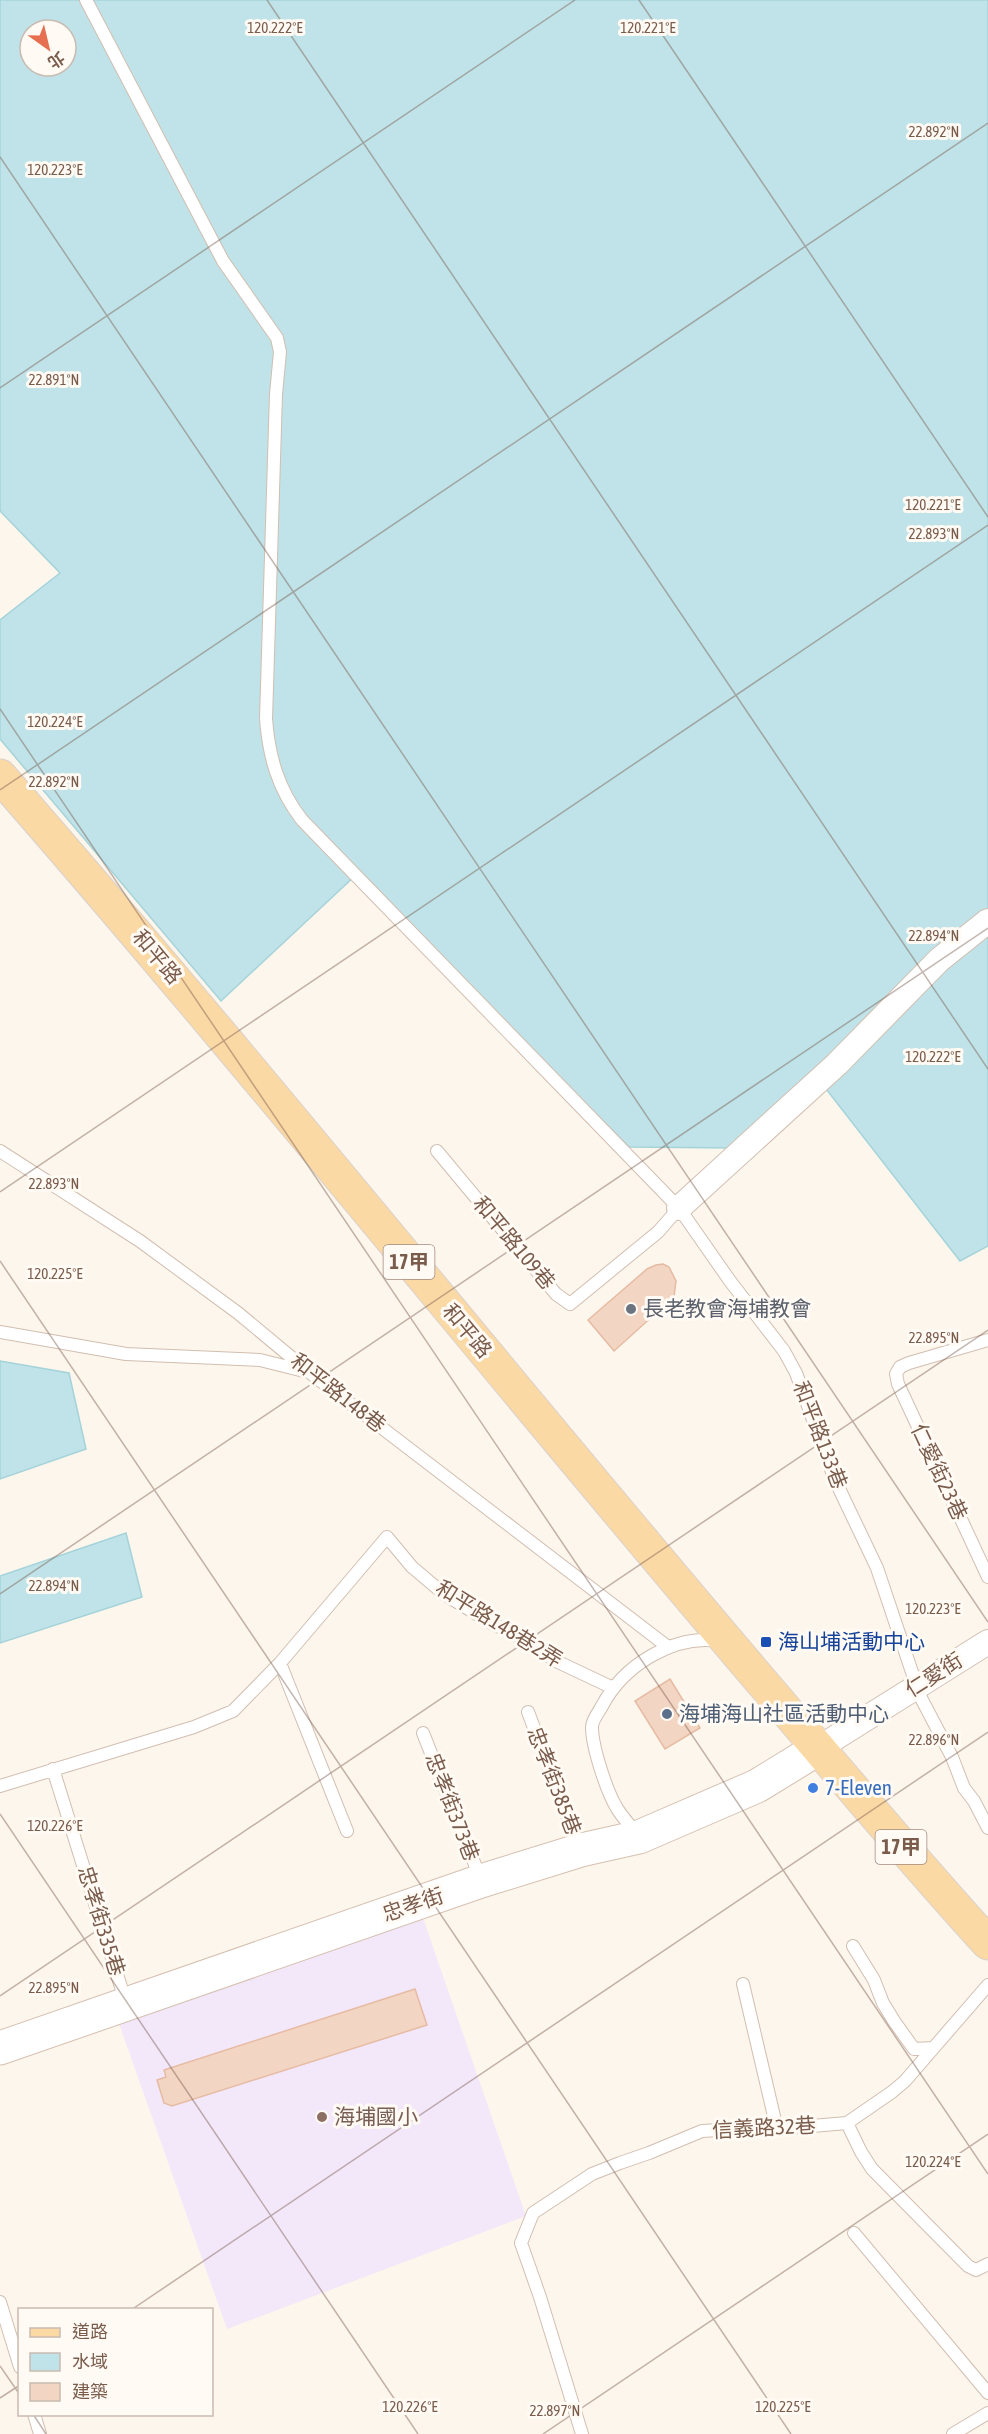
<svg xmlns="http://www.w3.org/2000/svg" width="988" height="2434" viewBox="0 0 988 2434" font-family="'Asap Condensed','Noto Sans TC',sans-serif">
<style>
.education{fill:#f3e8fa}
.water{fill:#bfe3e8;stroke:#a5d3da;stroke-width:1.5;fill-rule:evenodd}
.building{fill:#f3d5c3;stroke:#e6bba3;stroke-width:1.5}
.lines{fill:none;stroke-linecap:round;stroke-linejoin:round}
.lane-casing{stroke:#d1beb0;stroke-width:14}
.street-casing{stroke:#d1beb0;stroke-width:26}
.secondary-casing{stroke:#d6c0b0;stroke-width:35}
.primary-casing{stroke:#dad1cd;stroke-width:35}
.lane{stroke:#fff;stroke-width:12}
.street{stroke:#fff;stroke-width:24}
.secondary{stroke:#fff;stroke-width:33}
.primary{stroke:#fbd9a5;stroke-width:33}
.ticks{fill:none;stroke:#7a5c4d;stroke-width:1.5;stroke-opacity:0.45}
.worship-dot{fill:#6b7280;stroke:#fffaf3;stroke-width:2}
.transit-dot{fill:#1a4fb4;stroke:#fffaf3;stroke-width:2}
.service-dot{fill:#5c6f8a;stroke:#fffaf3;stroke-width:2}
.shop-dot{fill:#3f7fe0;stroke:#fffaf3;stroke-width:2}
.education-dot{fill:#8d6e63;stroke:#fffaf3;stroke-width:2}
.labels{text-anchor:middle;stroke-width:6;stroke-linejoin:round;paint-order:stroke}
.shield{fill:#fffaf3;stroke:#a28b7f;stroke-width:1.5}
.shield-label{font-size:20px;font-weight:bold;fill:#7a5c4d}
.street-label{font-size:21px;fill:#7a5c4d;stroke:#fffaf3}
.worship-label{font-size:21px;fill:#5b616d;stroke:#fffaf3;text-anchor:start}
.transit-label{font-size:21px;fill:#164399;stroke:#fffaf3;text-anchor:start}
.service-label{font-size:21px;fill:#4e5e75;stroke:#fffaf3;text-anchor:start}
.shop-label{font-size:21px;fill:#366cbe;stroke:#fffaf3;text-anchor:start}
.education-label{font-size:21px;fill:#785e54;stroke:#fffaf3;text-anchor:start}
.ticks-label{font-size:15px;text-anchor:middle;fill:#7a5c4d;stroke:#fffaf3;stroke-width:6;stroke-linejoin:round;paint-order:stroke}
</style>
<rect width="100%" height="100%" fill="#fdf6ec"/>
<path class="education" d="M423,1918L526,2216L227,2329L117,2018Z"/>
<path class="water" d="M0,0H988V1246L960,1261L816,1076L733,1148L629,1147L357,874L221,1001L0,739V620L60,573L0,511ZM30,30H66V66H30Z
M0,1361L69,1373L86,1449L0,1479Z
M126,1533L142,1597L0,1643V1576Z"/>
<path class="building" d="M663,1264L669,1267L676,1281L674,1297L614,1351L588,1320L647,1269L656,1265Z
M670,1679L700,1728L665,1749L635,1701Z
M415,1989L427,2025L172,2106L164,2103L157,2080L166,2077L164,2070Z"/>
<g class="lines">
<g class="lane-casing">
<path id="lane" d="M86,0L223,261L277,338L280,352L276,394L266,719C269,757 278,789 302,820L679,1208L730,1281L784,1351L796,1373L835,1480L877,1568L920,1696L952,1757L964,1788L974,1801L988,1828
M0,1151L140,1241L238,1313L309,1372L668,1647
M437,1151L556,1294L570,1304L658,1232L679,1208
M0,1332L126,1354L260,1360L304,1371
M988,1340L909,1363L900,1367L896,1374L898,1384L988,1577
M280,1663L347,1831
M528,1712L580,1849
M423,1733L481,1880
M53,1769L126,2003
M0,1786L194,1727L233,1711L280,1663L387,1537L412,1567L444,1594L493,1624L519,1636L556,1661L611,1687
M638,1835C631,1827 624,1819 618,1810C607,1793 592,1747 592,1727C592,1720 599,1712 602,1706C623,1666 673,1634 719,1641
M853,1946L874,1980L883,2003L894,2021L914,2049L933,2048
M743,1984L777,2129
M847,2123L861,2152L872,2169L968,2266L976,2270L988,2264
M854,2233L988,2393
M0,2302L20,2367
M34,2414L40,2434
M582,2434L540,2297L521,2243L533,2213L592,2174L620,2163L649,2153L702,2131L754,2128L777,2129L847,2123L892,2092L905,2081L988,1985
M953,2434L988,2413"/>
</g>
<g class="street-casing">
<path id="street" d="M679,1208L837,1064L939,960L988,921
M819,1748L988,1642"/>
</g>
<g class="secondary-casing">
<path id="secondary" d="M0,2048L481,1881L581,1850L639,1837L757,1786L819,1748"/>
</g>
<g class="primary-casing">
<path id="primary" d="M0,776C261,1075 509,1386 767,1688C840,1773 912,1860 988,1943"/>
</g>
<use href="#lane" class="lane"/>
<use href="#street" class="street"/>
<use href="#secondary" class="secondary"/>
<use href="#primary" class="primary"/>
</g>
<path class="ticks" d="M267,0L988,1069M639,0L988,517M0,157L988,1622M0,388L575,0M0,709L988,2174M0,790L988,123M0,1192L988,525M0,1261L791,2434M0,1594L988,928M0,1814L418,2434M0,1996L988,1330M131,2310L988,1732M0,2366L20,2395M0,2398L20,2385M33,2414L46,2434M543,2434L988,2134"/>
<circle class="worship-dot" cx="631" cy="1309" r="6"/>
<rect class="transit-dot" x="760" y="1636" width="12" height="12" rx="3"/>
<circle class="service-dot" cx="667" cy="1714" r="6"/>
<circle class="shop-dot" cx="813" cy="1788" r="6"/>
<circle class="education-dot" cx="322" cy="2117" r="6"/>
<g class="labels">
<g class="shield">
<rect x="383.5" y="1245" width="51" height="34" rx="4.5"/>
<rect x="875.5" y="1830" width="51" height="34" rx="4.5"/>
</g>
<g class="shield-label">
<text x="409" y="1269">17甲</text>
<text x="901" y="1854">17甲</text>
</g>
<g class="street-label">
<text transform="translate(157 957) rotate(50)" y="7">和平路</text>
<text transform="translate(514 1243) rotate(50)" y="7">和平路109巷</text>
<text transform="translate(467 1331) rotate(50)" y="7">和平路</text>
<text transform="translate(338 1393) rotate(38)" y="7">和平路148巷</text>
<text transform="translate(820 1435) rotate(69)" y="7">和平路133巷</text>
<text transform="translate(939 1472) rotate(65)" y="7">仁愛街23巷</text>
<text transform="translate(499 1624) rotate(32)" y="7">和平路148巷2弄</text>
<text transform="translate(934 1675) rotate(-32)" y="7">仁愛街</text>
<text transform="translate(554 1781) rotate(69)" y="7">忠孝街385巷</text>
<text transform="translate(452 1807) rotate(69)" y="7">忠孝街373巷</text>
<text transform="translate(413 1905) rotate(-19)" y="7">忠孝街</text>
<text transform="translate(101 1921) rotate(73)" y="7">忠孝街335巷</text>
<text transform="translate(764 2128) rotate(-3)" y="7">信義路32巷</text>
</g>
<g class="worship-label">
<text x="643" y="1316">長老教會海埔教會</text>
</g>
<g class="transit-label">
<text x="778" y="1649">海山埔活動中心</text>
</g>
<g class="service-label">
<text x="679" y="1721">海埔海山社區活動中心</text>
</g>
<g class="shop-label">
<text x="825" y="1795">7-Eleven</text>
</g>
<g class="education-label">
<text x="334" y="2124">海埔國小</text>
</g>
</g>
<g class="ticks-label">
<text x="275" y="33">120.222°E</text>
<text x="648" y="33">120.221°E</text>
<text x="934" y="137">22.892°N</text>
<text x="55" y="175">120.223°E</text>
<text x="54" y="385">22.891°N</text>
<text x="933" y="510">120.221°E</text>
<text x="934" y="539">22.893°N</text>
<text x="55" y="727">120.224°E</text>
<text x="54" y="787">22.892°N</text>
<text x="934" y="941">22.894°N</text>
<text x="933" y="1062">120.222°E</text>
<text x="54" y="1189">22.893°N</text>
<text x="55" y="1279">120.225°E</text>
<text x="934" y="1343">22.895°N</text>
<text x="54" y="1591">22.894°N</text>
<text x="933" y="1614">120.223°E</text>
<text x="934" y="1745">22.896°N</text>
<text x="55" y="1831">120.226°E</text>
<text x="54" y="1993">22.895°N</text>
<text x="933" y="2167">120.224°E</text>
<text x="410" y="2412">120.226°E</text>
<text x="783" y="2412">120.225°E</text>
<text x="555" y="2416">22.897°N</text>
</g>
<rect x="18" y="2308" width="195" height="108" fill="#fffaf3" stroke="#cabbb1" stroke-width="1.5"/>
<rect x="30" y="2328" width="30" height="9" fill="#fbd9a5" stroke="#cabbb1" stroke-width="1.5"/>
<text x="72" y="2338" font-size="18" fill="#7a5c4d">道路</text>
<rect x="30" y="2353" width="30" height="18" fill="#bfe3e8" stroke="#cabbb1" stroke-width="1.5"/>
<text x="72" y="2368" font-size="18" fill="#7a5c4d">水域</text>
<rect x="30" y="2383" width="30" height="18" fill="#f3d5c3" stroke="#cabbb1" stroke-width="1.5"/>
<text x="72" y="2398" font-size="18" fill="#7a5c4d">建築</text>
<g transform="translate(48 48) rotate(146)"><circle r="28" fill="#fffaf3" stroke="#cabbb1" stroke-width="1.5"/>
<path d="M0-4.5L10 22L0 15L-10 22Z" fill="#e76f51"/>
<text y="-9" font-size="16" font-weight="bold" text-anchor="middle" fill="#7a5c4d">北</text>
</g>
</svg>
